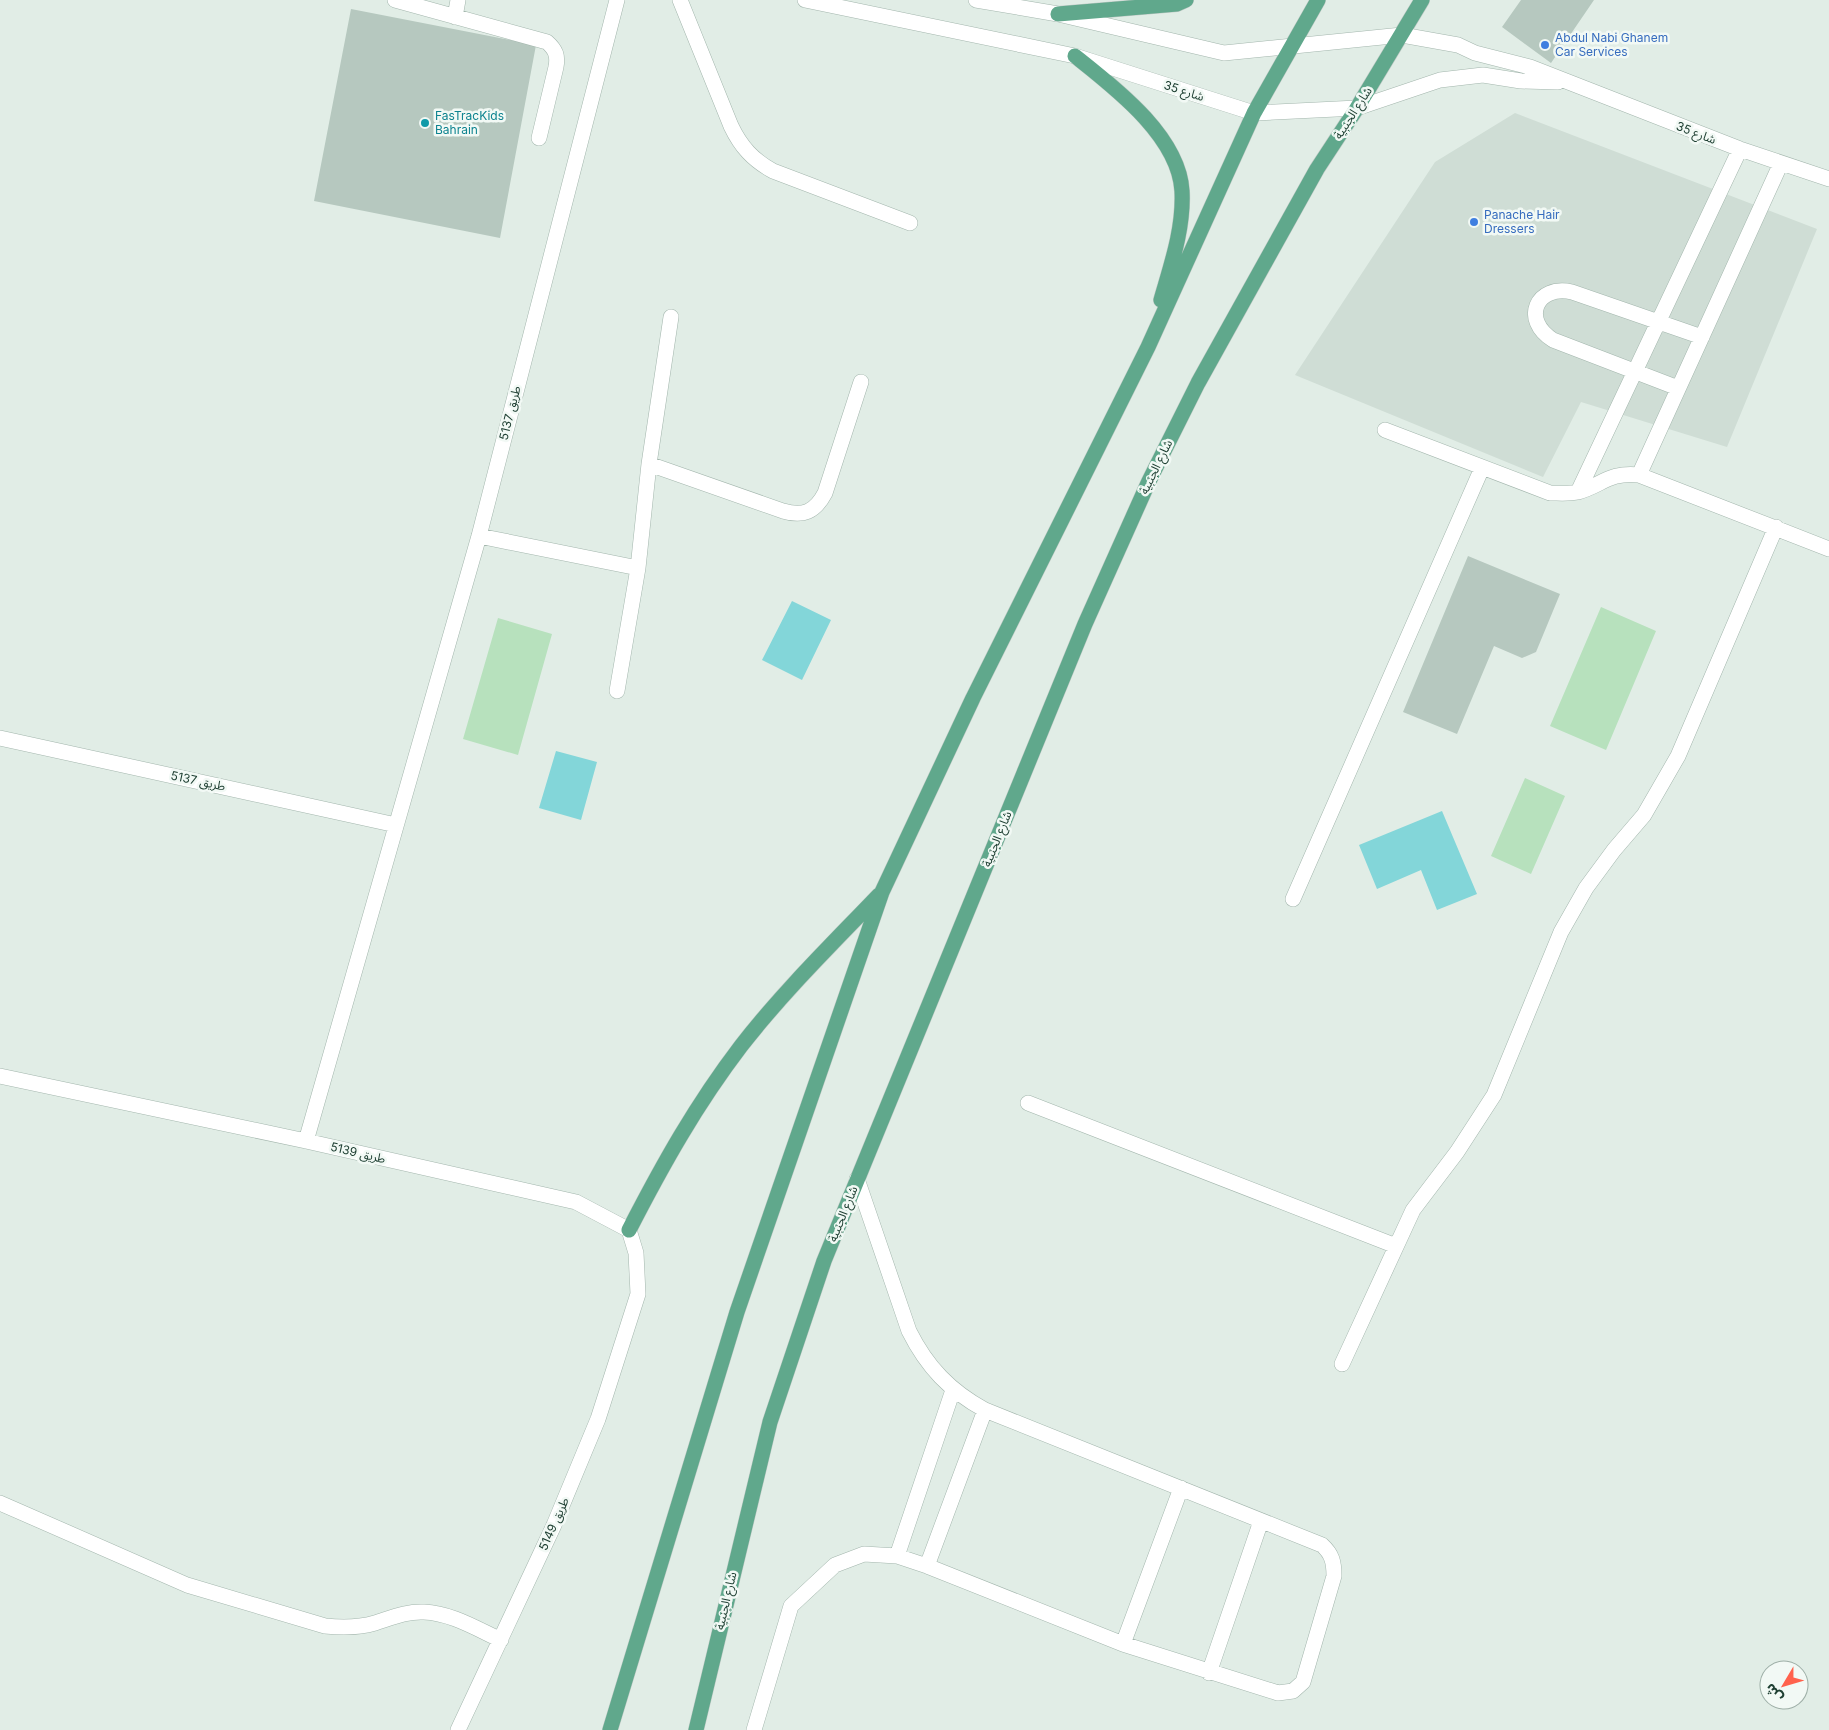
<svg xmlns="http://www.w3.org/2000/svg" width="1829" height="1730" viewBox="0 0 1829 1730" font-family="Inter,'Noto Sans Arabic',sans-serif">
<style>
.built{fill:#cfddd5}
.green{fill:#b7e1bd}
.water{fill:#83d6d9}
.building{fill:#b6c8bf}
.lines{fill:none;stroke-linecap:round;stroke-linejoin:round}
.minor-casing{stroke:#a3b6ad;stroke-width:16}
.major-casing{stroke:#c0cac6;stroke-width:16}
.minor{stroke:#fff;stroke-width:15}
.major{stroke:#60a88c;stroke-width:15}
.shop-dot{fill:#3f7fe0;stroke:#f2f9f5;stroke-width:2}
.culture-dot{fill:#0f9aa8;stroke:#f2f9f5;stroke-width:2}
.labels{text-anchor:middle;stroke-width:5;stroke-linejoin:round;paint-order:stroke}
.shop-label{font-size:12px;fill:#366cbe;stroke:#f2f9f5;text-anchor:start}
.street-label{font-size:12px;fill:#1f4033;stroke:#f2f9f5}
.culture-label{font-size:12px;fill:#0d838f;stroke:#f2f9f5;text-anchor:start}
</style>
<rect width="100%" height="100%" fill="#e1ede6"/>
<path class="built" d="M1515,113L1817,229L1727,447L1581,402L1543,477L1295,375L1435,162Z"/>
<path class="green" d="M1601,607L1656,631L1606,750L1550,726Z
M498,618L552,634L518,755L463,739Z
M1525,778L1565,796L1531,874L1491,856Z"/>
<path class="water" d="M792,601L831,620L802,680L762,660Z
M556,751L597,762L581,820L539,808Z
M1442,811L1477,894L1437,910L1421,870L1377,889L1359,845Z"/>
<path class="building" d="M1521,0H1594L1551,63L1502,27Z
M351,9L536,45L500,238L314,201Z
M1468,556L1560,594L1536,652L1522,658L1494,646L1457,734L1403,712Z"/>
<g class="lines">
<g class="minor-casing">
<path id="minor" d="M395,0L547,42C556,50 558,56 556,67L539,138
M680,0L731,126C741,147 753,160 773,171L910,223
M805,0L1075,56L1254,113L1357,108L1440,80L1483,75L1521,81L1558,82
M976,0L1058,14L1224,53L1402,35L1458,45L1475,53L1530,67L1740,149L1829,179
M455,17L458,0
M1678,388L1553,340C1521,320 1536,284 1572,292L1702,337
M1385,430L1550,493C1559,493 1569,494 1578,492C1603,485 1608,472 1639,475L1829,549
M649,464L783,511C803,517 815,512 825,493L861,382
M1639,475L1781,163
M1578,492L1740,149
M479,536L638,568
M617,691L638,568L649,464L671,317
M0,738L396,825
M1293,899L1482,468
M0,1076L306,1141L576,1202L629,1230L636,1253L638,1294L598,1419L554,1525L458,1730
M1028,1103L1396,1246
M306,1141L479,536L617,0
M1342,1364L1413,1210L1457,1152L1494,1095L1561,932L1586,888L1614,850L1644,815L1678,756L1776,527
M0,1503L187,1585L325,1626C343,1628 358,1628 375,1623C391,1618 407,1611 424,1612C451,1613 477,1629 501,1640
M897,1556L953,1390
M927,1566L985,1410
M1123,1644L1181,1488
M1209,1673L1261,1521
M754,1730L791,1606L835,1565L864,1554L897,1556L927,1566L1123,1644L1278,1693L1293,1691L1303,1682L1334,1576C1334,1562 1332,1554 1322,1545L985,1410C950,1391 927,1367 909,1331L857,1179"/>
</g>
<g class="major-casing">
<path id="major" d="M1058,14L1177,4L1186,0
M1075,56C1114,87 1179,136 1182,191C1184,228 1171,265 1161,300
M629,1230C663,1164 696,1105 741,1046C783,992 832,944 879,895
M610,1730L737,1312L882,892L973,698L1148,347L1254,113L1318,0
M696,1730L770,1422L824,1261L1085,624L1149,481L1198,383L1317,169L1357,108L1422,0"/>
</g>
<use href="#minor" class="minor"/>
<use href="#major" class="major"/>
</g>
<g class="shop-dot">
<circle cx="1545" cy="45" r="5"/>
<circle cx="1474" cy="222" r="5"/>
</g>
<circle class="culture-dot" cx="425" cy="123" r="5"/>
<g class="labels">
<g class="shop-label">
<text x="1555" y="42">Abdul Nabi Ghanem<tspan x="1555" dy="14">Car Services</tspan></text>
<text x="1484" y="219">Panache Hair<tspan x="1484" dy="14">Dressers</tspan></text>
</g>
<g class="street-label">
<text transform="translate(1184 91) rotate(18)" y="4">شارع 35</text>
<text transform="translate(1353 113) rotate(-57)" y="4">شارع الجنبية</text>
<text transform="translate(1696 133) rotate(21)" y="4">شارع 35</text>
<text transform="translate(510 413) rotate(-76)" y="4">طريق 5137</text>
<text transform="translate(1156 467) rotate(-64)" y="4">شارع الجنبية</text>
<text transform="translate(198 781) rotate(12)" y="4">طريق 5137</text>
<text transform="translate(997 839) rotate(-68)" y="4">شارع الجنبية</text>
<text transform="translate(358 1153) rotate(13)" y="4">طريق 5139</text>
<text transform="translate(843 1214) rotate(-68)" y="4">شارع الجنبية</text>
<text transform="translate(554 1524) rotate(-66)" y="4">طريق 5149</text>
<text transform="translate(726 1601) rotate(-77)" y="4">شارع الجنبية</text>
</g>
<g class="culture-label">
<text x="435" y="120">FasTracKids<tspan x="435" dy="14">Bahrain</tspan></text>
</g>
</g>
<g transform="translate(1784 1685) rotate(232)"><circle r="24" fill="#f2f9f5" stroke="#9eafa7"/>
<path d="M0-4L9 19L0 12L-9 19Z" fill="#ff624d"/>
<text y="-8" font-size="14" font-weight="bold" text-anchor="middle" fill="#1f4033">ش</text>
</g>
</svg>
